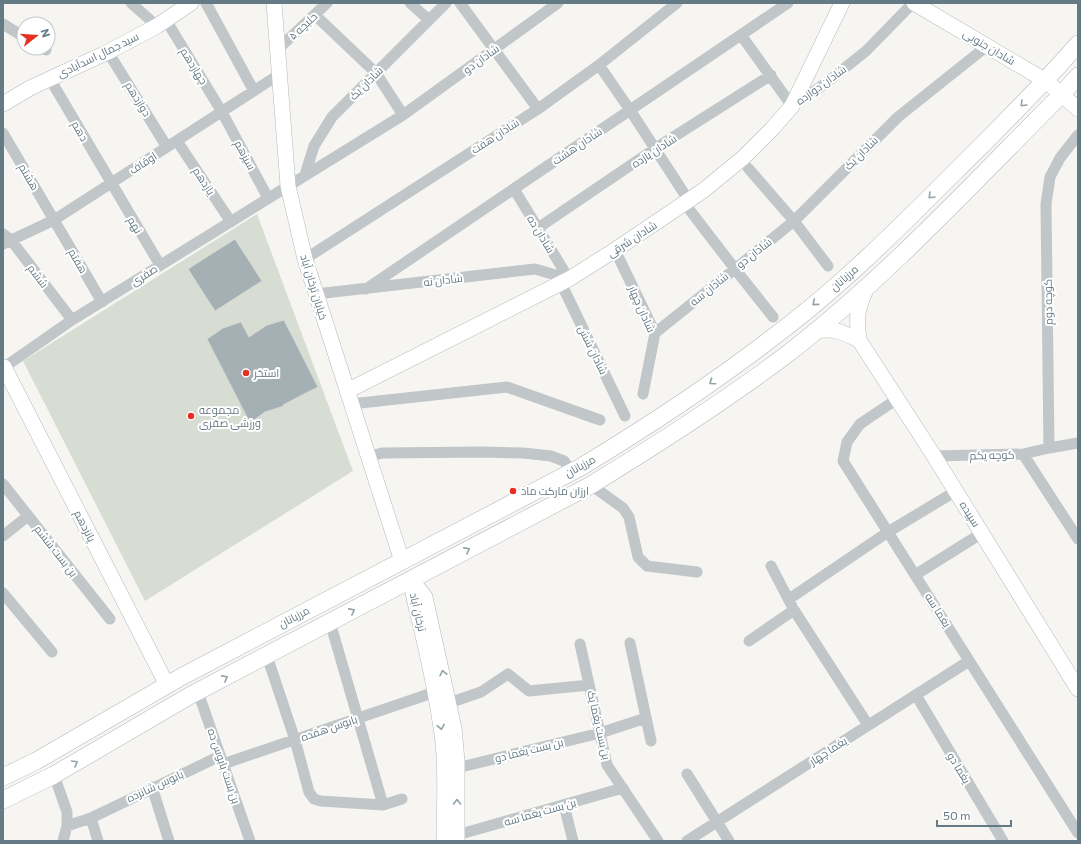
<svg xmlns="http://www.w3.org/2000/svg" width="1081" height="844" viewBox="0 0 1081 844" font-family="Commissioner,Cairo,sans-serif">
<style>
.green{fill:#d8ddd3}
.building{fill:#a5b0b4;stroke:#d7d7d4}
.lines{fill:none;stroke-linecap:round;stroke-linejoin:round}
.secondary-casing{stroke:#b3babd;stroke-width:16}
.primary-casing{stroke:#b2b8bb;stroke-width:18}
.street{stroke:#c1c6c8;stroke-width:11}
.secondary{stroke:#fff;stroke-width:15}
.primary{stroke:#fff;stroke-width:17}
.oneway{stroke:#92a2a9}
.poi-dot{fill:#e73120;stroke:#fff;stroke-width:1.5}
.labels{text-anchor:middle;stroke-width:4;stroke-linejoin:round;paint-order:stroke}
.street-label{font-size:11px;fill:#647a84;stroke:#fff}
.poi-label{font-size:11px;fill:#647a84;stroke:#fff;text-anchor:start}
</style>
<rect width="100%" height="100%" fill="#f6f5f2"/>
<path class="green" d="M257,214L353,471L145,601L23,361Z"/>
<path class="building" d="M235,239L262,281L215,311L188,269Z
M284,320L318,387L304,394L283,405L284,406L265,412L250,423L207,339L223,328L241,322L249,337L267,325Z"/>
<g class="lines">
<g class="secondary-casing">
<path id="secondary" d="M274,3L288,186L305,259L402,561
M914,3L1046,81L1078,109
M3,104L30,88L108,52L157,26L191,3
M867,287C857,310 856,315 859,340L934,456L1078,689
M814,331C835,328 840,331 859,340
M4,367L167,685
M347,391L569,279L615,250L704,190L744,157L772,129L792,106L842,3
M411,579L425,597L454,728L457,761V841
M411,580C413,598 418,614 422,631C430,665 437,699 442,734C447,769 444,806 444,841"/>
</g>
<g class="primary-casing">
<path id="primary" d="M3,777L36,761L181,677L581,467C647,427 711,385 772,338C838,289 897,230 955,172C997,130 1039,89 1078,44
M3,800L54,775L191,695L591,485C658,444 724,402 786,355C886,278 972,184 1061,95L1078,76"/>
</g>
<path class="street" d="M131,3L157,26
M206,3L254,91
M410,3L429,20
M460,3L538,109
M315,15L376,73L403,115
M166,20L222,112L268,198
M3,24L24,37
M741,35L792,106L826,83L866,51L913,3
M43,48L46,50
M278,49L327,3
M108,52L167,147
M599,65L630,110L689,201
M50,79L160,265
M3,133L102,302
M1078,135L1060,158L1050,177L1046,204L1049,448L1078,443
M177,141L231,222
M748,168L794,221L898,117L987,46
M305,175L314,146L332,117L446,3
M514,189L569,279
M685,204L735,269L794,221L828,266
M538,228L656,148L771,75
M3,234L11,240L72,320
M3,244L54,220L280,74
M615,250L655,333L643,394
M305,259L538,109L599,65L677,3
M561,283L625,416
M366,289L788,3
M316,294L535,269L569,279
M655,333L735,269L773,317
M3,368L72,320L403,115L558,3
M897,399L860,424L847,442L843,461L1078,833
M351,404L507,387L600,420
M1023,454L1078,539
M934,456L1023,454L1049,448
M368,457L382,453L482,452L523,453L551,456L564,461L572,472
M3,484L110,619
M591,485L623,508L629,517L638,557L647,566L697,572
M3,536L28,516
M771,566L792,606
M915,575L982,533
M3,593L52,652
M789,599L888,532L956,491
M330,622L383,805
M749,641L794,610L868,725
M630,643L651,741
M580,644L607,765L658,841
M267,656L295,740L309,792L314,799L321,801L383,805L402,799
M198,692L250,841
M916,695L1003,841
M449,703L481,692L508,674L529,691L589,685
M223,764L435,692
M457,768L600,733L646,718
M687,774L729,841
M54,775L67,812V826
M152,787L169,841
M564,805L573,841
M91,818L98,841
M457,835L623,788
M63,841L67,826L91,818L220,756
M687,841L969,661"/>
<use href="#secondary" class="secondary"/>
<use href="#primary" class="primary"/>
</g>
<defs><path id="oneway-chevron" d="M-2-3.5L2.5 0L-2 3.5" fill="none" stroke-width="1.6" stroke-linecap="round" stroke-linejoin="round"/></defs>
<g class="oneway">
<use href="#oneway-chevron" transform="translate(1023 104) rotate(135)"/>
<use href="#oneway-chevron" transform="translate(931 196) rotate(135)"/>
<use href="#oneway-chevron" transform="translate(815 303) rotate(140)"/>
<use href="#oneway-chevron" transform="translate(712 382) rotate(145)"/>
<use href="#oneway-chevron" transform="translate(467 550) rotate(-28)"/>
<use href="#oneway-chevron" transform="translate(352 611) rotate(-28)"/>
<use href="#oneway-chevron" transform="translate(443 673) rotate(-103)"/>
<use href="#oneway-chevron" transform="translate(225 678) rotate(-28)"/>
<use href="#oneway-chevron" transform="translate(441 727) rotate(80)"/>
<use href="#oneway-chevron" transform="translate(75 763) rotate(-30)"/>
<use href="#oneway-chevron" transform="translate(457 802) rotate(-90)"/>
</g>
<g class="poi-dot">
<circle cx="246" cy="373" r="4"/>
<circle cx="191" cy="416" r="4"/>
<circle cx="513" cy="491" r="4"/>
</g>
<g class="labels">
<g class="street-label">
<text transform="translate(303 26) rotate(-43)" y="4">حلبچه ۵</text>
<text transform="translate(989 47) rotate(31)" y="4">شادان جنوبی</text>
<text transform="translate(98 55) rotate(-26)" y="4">سید جمال اسدآبادی</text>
<text transform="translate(481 59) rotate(-36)" y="4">شادان دو</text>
<text transform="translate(194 66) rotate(58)" y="4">چهاردهم</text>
<text transform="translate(366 83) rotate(-45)" y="4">شادان یک</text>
<text transform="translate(821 85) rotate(-36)" y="4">شادان دوازده</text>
<text transform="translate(138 99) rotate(58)" y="4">دوازدهم</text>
<text transform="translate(80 131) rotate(60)" y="4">دهم</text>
<text transform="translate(495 136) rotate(-33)" y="4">شادان هفت</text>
<text transform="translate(577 146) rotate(-34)" y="4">شادان هشت</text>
<text transform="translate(654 151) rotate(-33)" y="4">شادان یازده</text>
<text transform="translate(861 153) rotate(-45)" y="4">شادان یک</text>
<text transform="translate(245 155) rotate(62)" y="4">سیزهم</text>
<text transform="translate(143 163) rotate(-33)" y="4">اوقاف</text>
<text transform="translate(29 177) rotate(60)" y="4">هشتم</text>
<text transform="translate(204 181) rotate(57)" y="4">یازدهم</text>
<text transform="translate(135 225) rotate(59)" y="4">نهم</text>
<text transform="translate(541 234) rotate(59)" y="4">شادان ده</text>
<text transform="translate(632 239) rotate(-33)" y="4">شادان شرقی</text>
<text transform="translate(754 253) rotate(-38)" y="4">شادان دو</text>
<text transform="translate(78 261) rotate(60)" y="4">هفتم</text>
<text transform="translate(144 275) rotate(-32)" y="4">صفری</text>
<text transform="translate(38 276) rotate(53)" y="4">ششم</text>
<text transform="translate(844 278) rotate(-41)" y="4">مرزبانان</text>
<text transform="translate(443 280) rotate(-7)" y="4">شادان نه</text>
<text transform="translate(314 287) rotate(73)" y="4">خیابان ترخان آباد</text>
<text transform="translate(709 289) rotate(-39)" y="4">شادان سه</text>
<text transform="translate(1048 302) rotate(-91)" y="4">کوچه دوم</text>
<text transform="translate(642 309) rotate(66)" y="4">شادان چهار</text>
<text transform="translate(593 350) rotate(64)" y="4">شادان شش</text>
<text transform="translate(992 455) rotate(-1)" y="4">کوچه یکم</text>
<text transform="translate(580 466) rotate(-29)" y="4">مرزبانان</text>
<text transform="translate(970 514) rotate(58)" y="4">سپیده</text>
<text transform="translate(85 526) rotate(63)" y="4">پانزدهم</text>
<text transform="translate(56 551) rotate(52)" y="4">بن بست ششم</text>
<text transform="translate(938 610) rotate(58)" y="4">یغما سه</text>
<text transform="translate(418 612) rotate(77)" y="4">ترخان آباد</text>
<text transform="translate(294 617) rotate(-28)" y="4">مرزبانان</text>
<text transform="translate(599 725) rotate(77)" y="4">بن بست یغما یک</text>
<text transform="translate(329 728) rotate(-19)" y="4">بابوس هفده</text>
<text transform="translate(529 750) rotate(-14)" y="4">بن بست یغما دو</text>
<text transform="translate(828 751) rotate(-33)" y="4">یغما چهار</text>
<text transform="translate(224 766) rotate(71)" y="4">بن بست بابوس ده</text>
<text transform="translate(959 768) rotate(59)" y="4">یغما دو</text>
<text transform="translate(155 786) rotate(-25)" y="4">بابوس شانزده</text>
<text transform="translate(540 812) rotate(-16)" y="4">بن بست یغما سه</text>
</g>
<g class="poi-label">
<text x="254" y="377">استخر</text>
<text x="199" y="414">مجموعه<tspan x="199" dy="13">ورزشی صفری</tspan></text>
<text x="521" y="495">ارزان مارکت ماد</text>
</g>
</g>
<rect width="1081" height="844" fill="none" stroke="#647a84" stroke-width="8"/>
<g transform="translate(36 36) rotate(73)"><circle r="19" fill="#ffffff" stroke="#c1cace"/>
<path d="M0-3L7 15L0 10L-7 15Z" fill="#e73120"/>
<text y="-6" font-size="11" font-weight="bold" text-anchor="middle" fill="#647a84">N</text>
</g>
<path d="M937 820v6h74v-6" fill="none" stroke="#647a84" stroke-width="2"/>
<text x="943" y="820" font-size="12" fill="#647a84" stroke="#ffffff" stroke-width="3" paint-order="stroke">50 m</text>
</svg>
